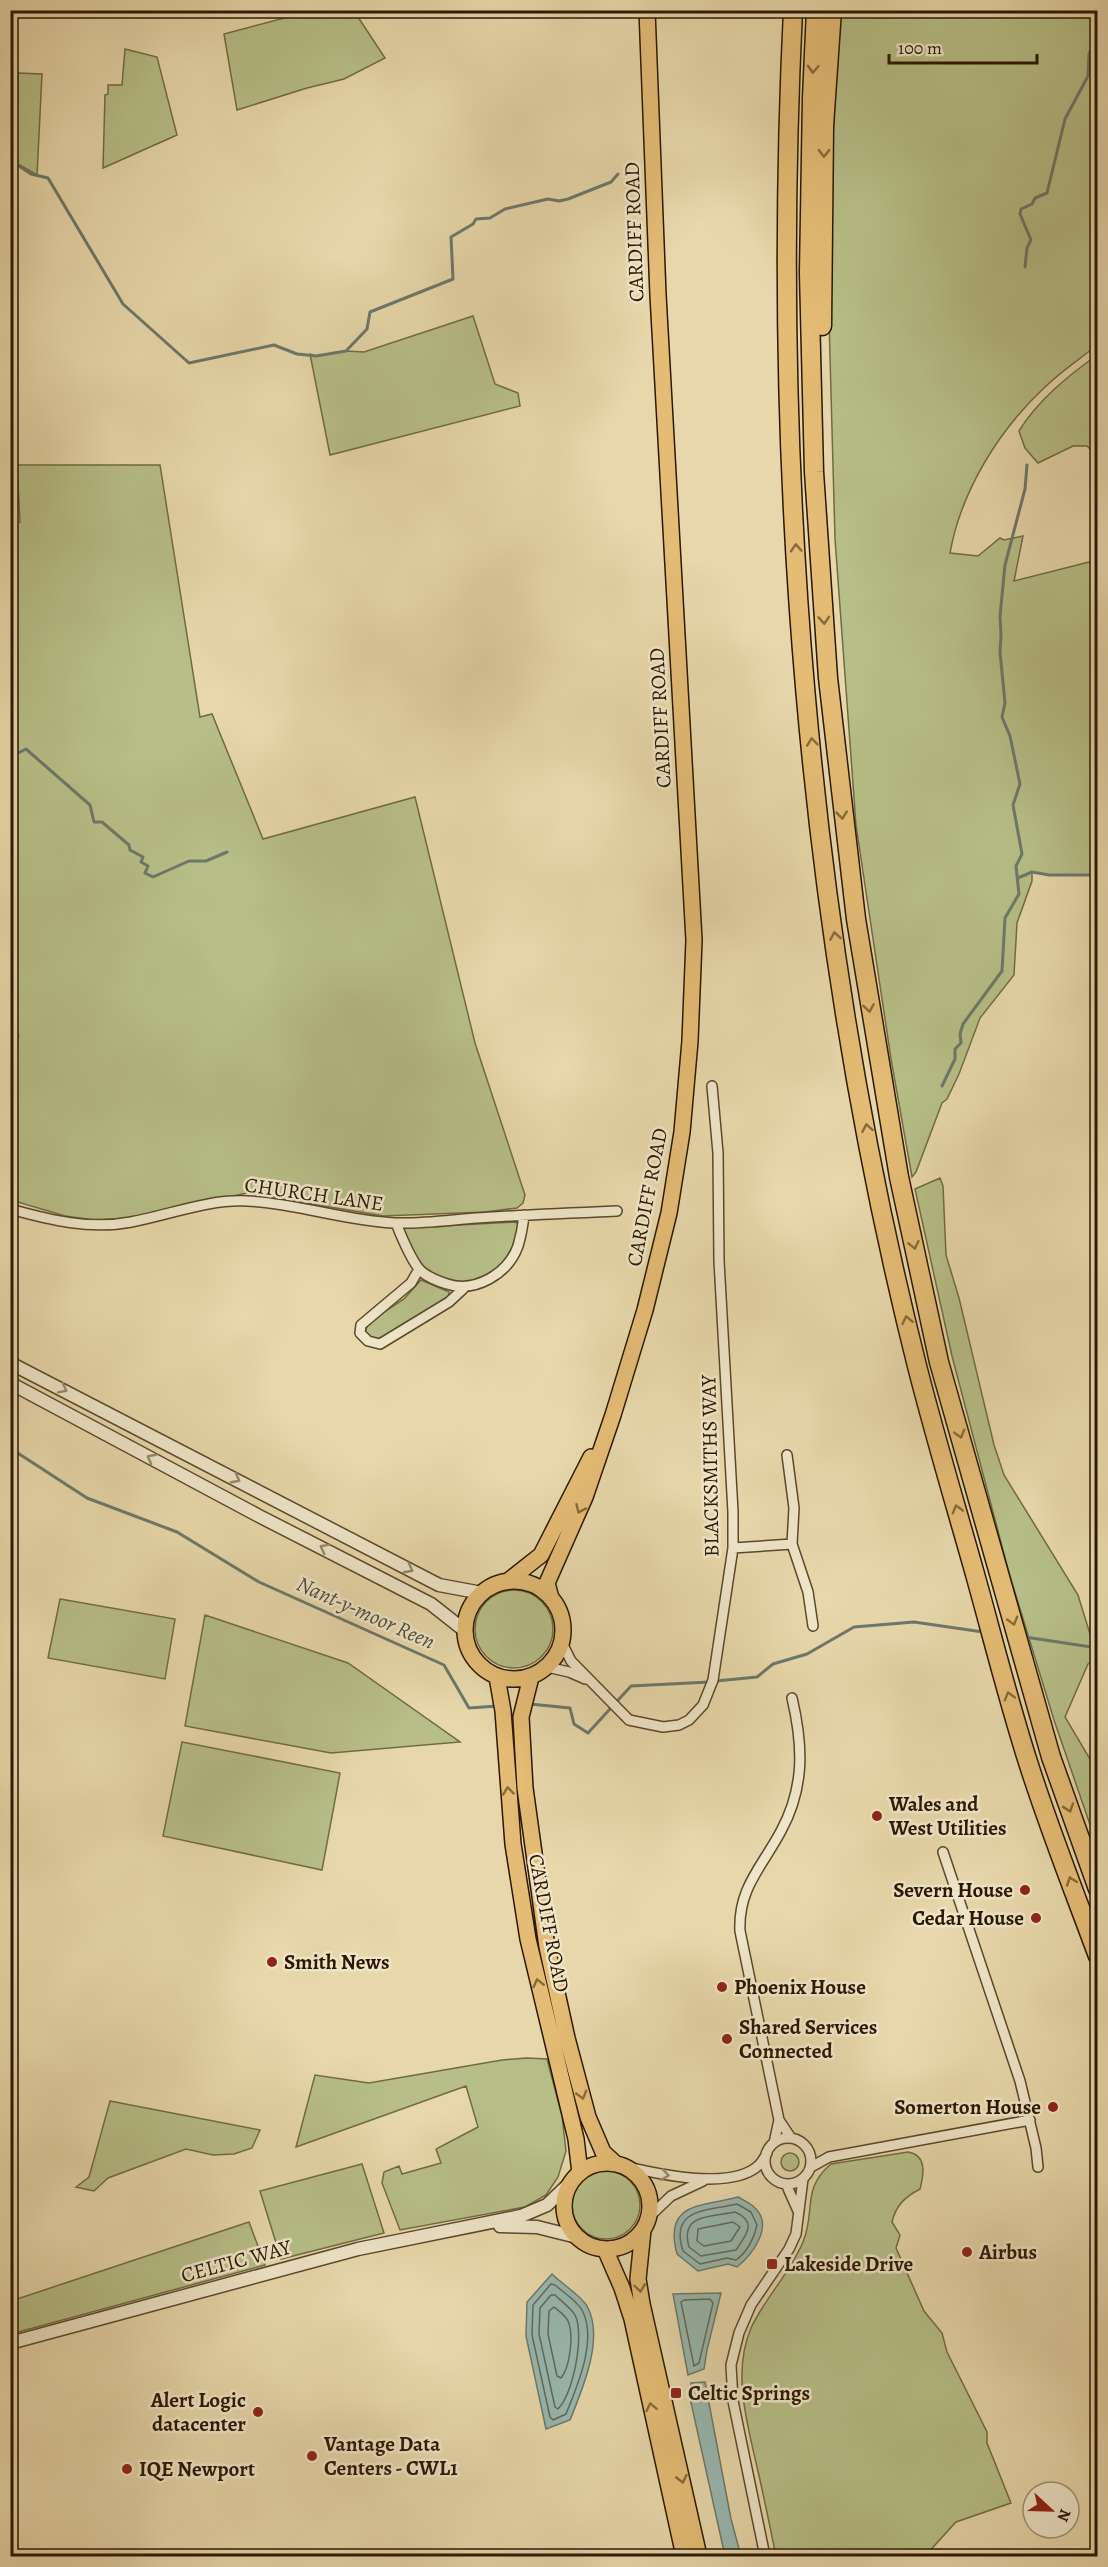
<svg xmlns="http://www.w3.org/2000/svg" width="1108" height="2567" viewBox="0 0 1108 2567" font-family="Alegreya,serif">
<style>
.green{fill:#b7be87;stroke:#716b44;stroke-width:1.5}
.water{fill:#98b8b0;stroke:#6c786a;stroke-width:1.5}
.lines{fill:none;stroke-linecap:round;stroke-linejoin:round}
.shore{stroke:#626858;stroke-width:1.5}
.stream{stroke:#6c786a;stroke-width:3}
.minor-casing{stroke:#5a482b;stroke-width:12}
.tertiary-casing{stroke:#5a482b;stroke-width:15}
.primary-casing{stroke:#2b1801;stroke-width:18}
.motorway-casing{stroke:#2b1801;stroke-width:21}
.minor{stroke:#efe5c8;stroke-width:9}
.tertiary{stroke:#efe5c8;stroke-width:12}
.primary{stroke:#e4bc75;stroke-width:15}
.motorway{stroke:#e4bc75;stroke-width:18}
.oneway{stroke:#886a3b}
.oneway2{stroke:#97896e}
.poi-dot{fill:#8f2418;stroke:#efe5c8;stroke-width:2}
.labels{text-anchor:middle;stroke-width:5;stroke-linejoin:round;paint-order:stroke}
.street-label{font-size:21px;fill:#2b1801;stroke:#efe5c8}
.poi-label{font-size:21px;font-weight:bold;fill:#2b1801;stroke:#efe5c8;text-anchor:start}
.water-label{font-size:22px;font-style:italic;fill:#51503e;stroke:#efe5c8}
</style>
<rect width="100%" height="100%" fill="#e7d7aa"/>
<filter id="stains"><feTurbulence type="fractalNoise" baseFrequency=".00333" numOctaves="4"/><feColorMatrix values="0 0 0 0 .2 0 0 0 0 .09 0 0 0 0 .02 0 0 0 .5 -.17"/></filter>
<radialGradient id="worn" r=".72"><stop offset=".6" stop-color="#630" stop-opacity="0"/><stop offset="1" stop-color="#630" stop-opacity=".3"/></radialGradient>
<path class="green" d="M315,10L341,11L356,14L385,58L344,79L307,88L237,110L224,34Z
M839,11H1097V345C1080,359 1060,372 1044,388C999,430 961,491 950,553L978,556L1000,538L1004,540L1023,536L1014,581L1097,560V875H1049L1032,872V881L1017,923L1014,975L980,1018L959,1074L947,1099L942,1103L916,1172L912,1177L891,1059L856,825L835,539L829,319L830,201Z
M125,49L157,57L177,135L103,168L105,95L108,94V85H122Z
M18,73L42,74L37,175L11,160V104H18Z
M473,316L495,384L518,393L520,406L330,455L310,354L316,356L346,351L364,352Z
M1097,355V456L1087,446H1073L1038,463L1025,448L1019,431C1038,400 1068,376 1097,355Z
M17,465H160L200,717L212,714L263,839L415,797L475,1043L525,1195L523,1203L517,1208L485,1212L383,1216L247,1193L125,1220L102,1221L65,1216L11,1200L10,526L20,522Z
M940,1178L943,1186L946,1255L959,1298L994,1445L1004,1475L1078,1595L1094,1647L1097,1648V1663L1094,1660L1088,1664L1065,1717L1090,1759L1097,1779V1845L1054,1720L1009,1573L952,1356L915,1189Z
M515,1222L518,1224C513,1275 463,1304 421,1266C412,1257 408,1240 403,1228Z
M421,1280L449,1292L448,1299L380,1340H371L365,1332L369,1322L404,1299Z
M475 1629a39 39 0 1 1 78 0a39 39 0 1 1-78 0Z
M60,1599L175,1619L165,1679L48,1658Z
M205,1615L348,1663L460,1742L331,1753L185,1726Z
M182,1742L340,1773L322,1870L163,1836Z
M527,2058L547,2059L562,2116L566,2151L558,2177L546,2195L525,2207L400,2230L382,2183L384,2172L399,2166L402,2174L441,2163L436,2149L478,2127L466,2086L296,2147L315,2075L369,2083L502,2060Z
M110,2101L260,2130L252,2148L234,2154L213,2155L186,2149L108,2178L94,2191L76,2187L89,2177Z
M908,2152C927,2155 924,2174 920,2189C905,2197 896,2205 892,2222L900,2235L896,2248L924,2311L942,2333L947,2352L987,2432V2443L1011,2503L956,2522L925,2556H776C770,2527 764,2497 757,2467C747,2422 732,2373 751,2328C765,2298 790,2273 803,2242C816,2211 801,2189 831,2164Z
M781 2162a9 9 0 1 1 18 0a9 9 0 1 1-18 0Z
M362,2164L384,2233L281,2259L260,2191Z
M572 2205a34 34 0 1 1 68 0a34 34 0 1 1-68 0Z
M249,2222L265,2265L11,2334V2301Z"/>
<path class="water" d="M738,2197C743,2200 750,2203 754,2207C775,2225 752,2255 737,2267L728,2264L698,2271L677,2254C663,2202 701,2207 738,2197Z
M552,2274C562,2284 580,2295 587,2306C605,2338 582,2390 570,2420L546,2429L526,2336L527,2302Z
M721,2293L707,2350L704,2369L688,2375L673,2294Z
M705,2382L731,2519L741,2556H725L690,2398L691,2383Z"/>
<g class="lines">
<path class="shore" d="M737,2204L751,2212L757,2225C754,2238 747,2252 736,2260L727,2258L700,2264L683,2251C669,2208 707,2211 737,2204Z
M735,2212C758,2222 746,2235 736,2250L701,2256L689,2247C679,2213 713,2217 735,2212Z
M733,2222L740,2227L731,2241L704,2246L697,2241L698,2229Z
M551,2284L555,2285C563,2292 577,2301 582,2310C598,2340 577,2386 566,2414L553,2420L550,2417L532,2335L533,2305Z
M551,2295H555C561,2301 571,2308 575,2315C585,2334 573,2395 558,2409L555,2407L539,2334L540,2308Z
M710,2299L713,2303L699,2363L694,2366L681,2302L684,2300Z
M554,2307C559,2311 565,2315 568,2321C574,2335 570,2367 561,2378L557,2376L548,2334L549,2311Z"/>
<path class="stream" d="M10,160L31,174L48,178L123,304L189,363L274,345L297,354L316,356L346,351L367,329L370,312L453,279L451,237L473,224L476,219L490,218L505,209L548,199L559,201L568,199L611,182L618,174
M1025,267L1027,248L1031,240L1020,214L1021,209L1032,204L1035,198L1047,193L1065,119L1088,76L1089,54L1092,48L1098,45
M10,757L26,749L90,805L94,822H102L129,845L130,850L143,857L141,862L148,866L145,873L153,877L189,861H206L227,852
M1018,878L1032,872L1049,875H1098
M10,1015L18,1036L17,1040
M942,1086L955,1059V1049L961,1043L960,1034L963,1024L1002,971L1005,918L1019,894L1016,866L1022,854L1013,805L1020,784L1010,736L1002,717L1005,703L1000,652L1001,635L1000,616L1005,565L1025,489L1027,465
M10,1448L87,1498L177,1532L259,1582L444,1665L469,1708L497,1706
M1025,1637L1098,1648
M716,1681L757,1677L773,1664L807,1654L854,1627L914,1622L983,1632
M530,1704L570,1708L574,1724L588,1733L631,1686L709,1682"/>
<g class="minor-casing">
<path id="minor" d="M10,1209C50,1220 90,1230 131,1222C169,1215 208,1199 247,1201C297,1203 345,1221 395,1223C422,1224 450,1220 477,1218C523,1215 570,1213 617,1211
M396,1223C402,1238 409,1256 419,1269C426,1277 438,1281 447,1284C475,1293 508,1274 518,1246C521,1236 523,1225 524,1215
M419,1269L411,1283L361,1325L360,1333L368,1341L380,1344L449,1302L463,1289
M787,1455L794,1508L792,1544L808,1592L813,1626
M733,1548L792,1544
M562,1643L571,1661L629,1720L663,1727L679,1725L689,1720L703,1705L713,1680L733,1548V1512L719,1261L718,1153L712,1086
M547,1667L569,1672L585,1679
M943,1852L1020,2081L1036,2148L1038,2167
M779,2120L791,2138
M765 2161a23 23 0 1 1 46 0a23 23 0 1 1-46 0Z
M774,2143L779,2120L740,1931C738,1888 762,1867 781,1831C805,1787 803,1745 792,1698
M624,2166C657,2174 732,2191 759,2165C762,2162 765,2157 767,2153
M811,2167L829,2157L1030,2120
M786,2184L798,2211
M649,2217L671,2196L703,2181
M765,2556L733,2401L731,2365L739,2333L751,2305L789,2249L796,2234L803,2179"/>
</g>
<g class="tertiary-casing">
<path id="tertiary" d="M10,1363L439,1585L482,1593
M10,1383L259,1516L431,1604L464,1630
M500,2226L537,2227L577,2237
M10,2343L358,2249L521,2216L547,2205L572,2181"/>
</g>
<g class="primary-casing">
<path id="primary" d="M465 1630a49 49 0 1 1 98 0a49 49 0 1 1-98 0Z
M508,1581L541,1555L591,1457
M551,1598L547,1583L585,1497L613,1415L645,1310L669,1213L682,1132L690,1041L694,940L658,295L647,10
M497,1677L503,1711L513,1844L528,1939L576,2139L580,2173
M531,1677L521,1717L525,1788L547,1947L567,2038L588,2117L603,2152L616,2164
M564 2206a43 43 0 1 1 86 0a43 43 0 1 1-86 0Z
M643,2230L638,2279L642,2304L699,2556
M605,2249L622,2288L632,2319L684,2556"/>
</g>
<g class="motorway-casing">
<path id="motorway" d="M793,10C771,461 807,928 917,1366C934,1433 954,1500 973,1567C991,1631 1007,1696 1027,1759C1048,1826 1074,1891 1098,1956
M816,10L812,98L809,273L814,472L828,678L856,919L899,1177L939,1362L1051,1757L1098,1889
M822,326L824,126L832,10"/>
</g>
<use href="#minor" class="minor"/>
<use href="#tertiary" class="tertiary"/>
<use href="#primary" class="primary"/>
<use href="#motorway" class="motorway"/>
</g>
<defs><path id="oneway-chevron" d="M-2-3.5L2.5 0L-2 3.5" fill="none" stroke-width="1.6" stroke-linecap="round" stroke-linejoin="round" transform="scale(1.5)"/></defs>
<g class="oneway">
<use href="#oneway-chevron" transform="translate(813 69) rotate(93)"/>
<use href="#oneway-chevron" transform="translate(824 153) rotate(91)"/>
<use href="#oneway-chevron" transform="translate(796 548) rotate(-94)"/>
<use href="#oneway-chevron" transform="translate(824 620) rotate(86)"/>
<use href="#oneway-chevron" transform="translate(812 742) rotate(-96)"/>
<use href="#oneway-chevron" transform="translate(842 815) rotate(84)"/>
<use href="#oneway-chevron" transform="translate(835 936) rotate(-99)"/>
<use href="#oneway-chevron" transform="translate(869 1008) rotate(81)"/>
<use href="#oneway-chevron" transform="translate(867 1128) rotate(-100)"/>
<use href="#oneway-chevron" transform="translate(914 1245) rotate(78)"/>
<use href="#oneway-chevron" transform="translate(907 1320) rotate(-102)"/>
<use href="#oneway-chevron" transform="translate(960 1434) rotate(74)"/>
<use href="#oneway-chevron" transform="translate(580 1509) rotate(114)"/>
<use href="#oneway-chevron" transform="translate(957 1509) rotate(-106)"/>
<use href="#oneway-chevron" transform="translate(1013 1621) rotate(74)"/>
<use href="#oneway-chevron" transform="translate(1009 1696) rotate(-106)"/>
<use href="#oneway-chevron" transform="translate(508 1791) rotate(-96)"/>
<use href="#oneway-chevron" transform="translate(1069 1808) rotate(71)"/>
<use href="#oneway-chevron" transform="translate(1071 1881) rotate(-110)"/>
<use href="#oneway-chevron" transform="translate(538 1983) rotate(-103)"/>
<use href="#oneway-chevron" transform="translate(582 2095) rotate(74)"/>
<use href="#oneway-chevron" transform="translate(640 2288) rotate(82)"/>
<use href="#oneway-chevron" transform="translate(651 2407) rotate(-102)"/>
<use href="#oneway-chevron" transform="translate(682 2479) rotate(77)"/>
</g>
<g class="oneway2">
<use href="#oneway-chevron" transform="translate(63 1389) rotate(27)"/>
<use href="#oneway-chevron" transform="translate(151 1458) rotate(-152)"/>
<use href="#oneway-chevron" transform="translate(236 1479) rotate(28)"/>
<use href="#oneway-chevron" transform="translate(324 1548) rotate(-153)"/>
<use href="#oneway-chevron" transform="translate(409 1569) rotate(28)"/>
<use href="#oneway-chevron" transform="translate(665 2175) rotate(8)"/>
</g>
<g class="poi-dot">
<circle cx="877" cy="1816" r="6"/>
<circle cx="1025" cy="1890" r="6"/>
<circle cx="1036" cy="1918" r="6"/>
<circle cx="272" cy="1962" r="6"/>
<circle cx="722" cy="1987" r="6"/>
<circle cx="727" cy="2039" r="6"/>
<circle cx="1053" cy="2107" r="6"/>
<circle cx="967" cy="2252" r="6"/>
<rect x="766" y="2258" width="12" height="12" rx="3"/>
<rect x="670" y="2387" width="12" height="12" rx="3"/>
<circle cx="258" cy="2412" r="6"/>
<circle cx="312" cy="2456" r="6"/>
<circle cx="127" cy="2469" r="6"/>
</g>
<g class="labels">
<g class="street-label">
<text transform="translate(634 232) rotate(-92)" y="7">CARDIFF ROAD</text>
<text transform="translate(660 718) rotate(-93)" y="7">CARDIFF ROAD</text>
<text transform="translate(314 1194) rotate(8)" y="7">CHURCH LANE</text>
<text transform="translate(647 1197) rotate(-79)" y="7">CARDIFF ROAD</text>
<text transform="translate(710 1466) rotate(-91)" y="7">BLACKSMITHS WAY</text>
<text transform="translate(549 1923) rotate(79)" y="7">CARDIFF ROAD</text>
<text transform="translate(236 2261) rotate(-15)" y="7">CELTIC WAY</text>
</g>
<g class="poi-label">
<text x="889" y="1811">Wales and<tspan x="889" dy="24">West Utilities</tspan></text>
<text x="1013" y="1897" text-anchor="end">Severn House</text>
<text x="1024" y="1925" text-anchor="end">Cedar House</text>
<text x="284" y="1969">Smith News</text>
<text x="734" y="1994">Phoenix House</text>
<text x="739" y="2034">Shared Services<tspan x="739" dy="24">Connected</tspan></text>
<text x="1041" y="2114" text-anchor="end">Somerton House</text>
<text x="979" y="2259">Airbus</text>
<text x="784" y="2271">Lakeside Drive</text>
<text x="688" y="2400">Celtic Springs</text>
<text x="246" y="2407" text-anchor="end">Alert Logic<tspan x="246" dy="24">datacenter</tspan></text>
<text x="324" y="2451">Vantage Data<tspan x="324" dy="24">Centers - CWL1</tspan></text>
<text x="139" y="2476">IQE Newport</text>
</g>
<g class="water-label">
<text transform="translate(366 1612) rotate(24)" y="8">Nant-y-moor Reen</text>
</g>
</g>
<rect width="1108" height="2567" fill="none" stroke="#e7d7aa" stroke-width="36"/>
<rect x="12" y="12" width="1084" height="2543" fill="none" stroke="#2b1801" stroke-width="3"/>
<rect x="18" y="18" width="1072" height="2531" fill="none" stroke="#2b1801" stroke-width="1.5"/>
<g transform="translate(1051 2510) rotate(112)"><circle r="28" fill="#efe5c8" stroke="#a19378" stroke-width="1.5"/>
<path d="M0-4.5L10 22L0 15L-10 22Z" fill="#8f2418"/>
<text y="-9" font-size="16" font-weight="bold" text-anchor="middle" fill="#2b1801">N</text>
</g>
<path d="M889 54v9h148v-9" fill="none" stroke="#2b1801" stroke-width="3"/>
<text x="898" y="54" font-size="18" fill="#2b1801" stroke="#efe5c8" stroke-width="4.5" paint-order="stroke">100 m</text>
<rect width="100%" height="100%" filter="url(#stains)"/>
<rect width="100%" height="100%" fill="url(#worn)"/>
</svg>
